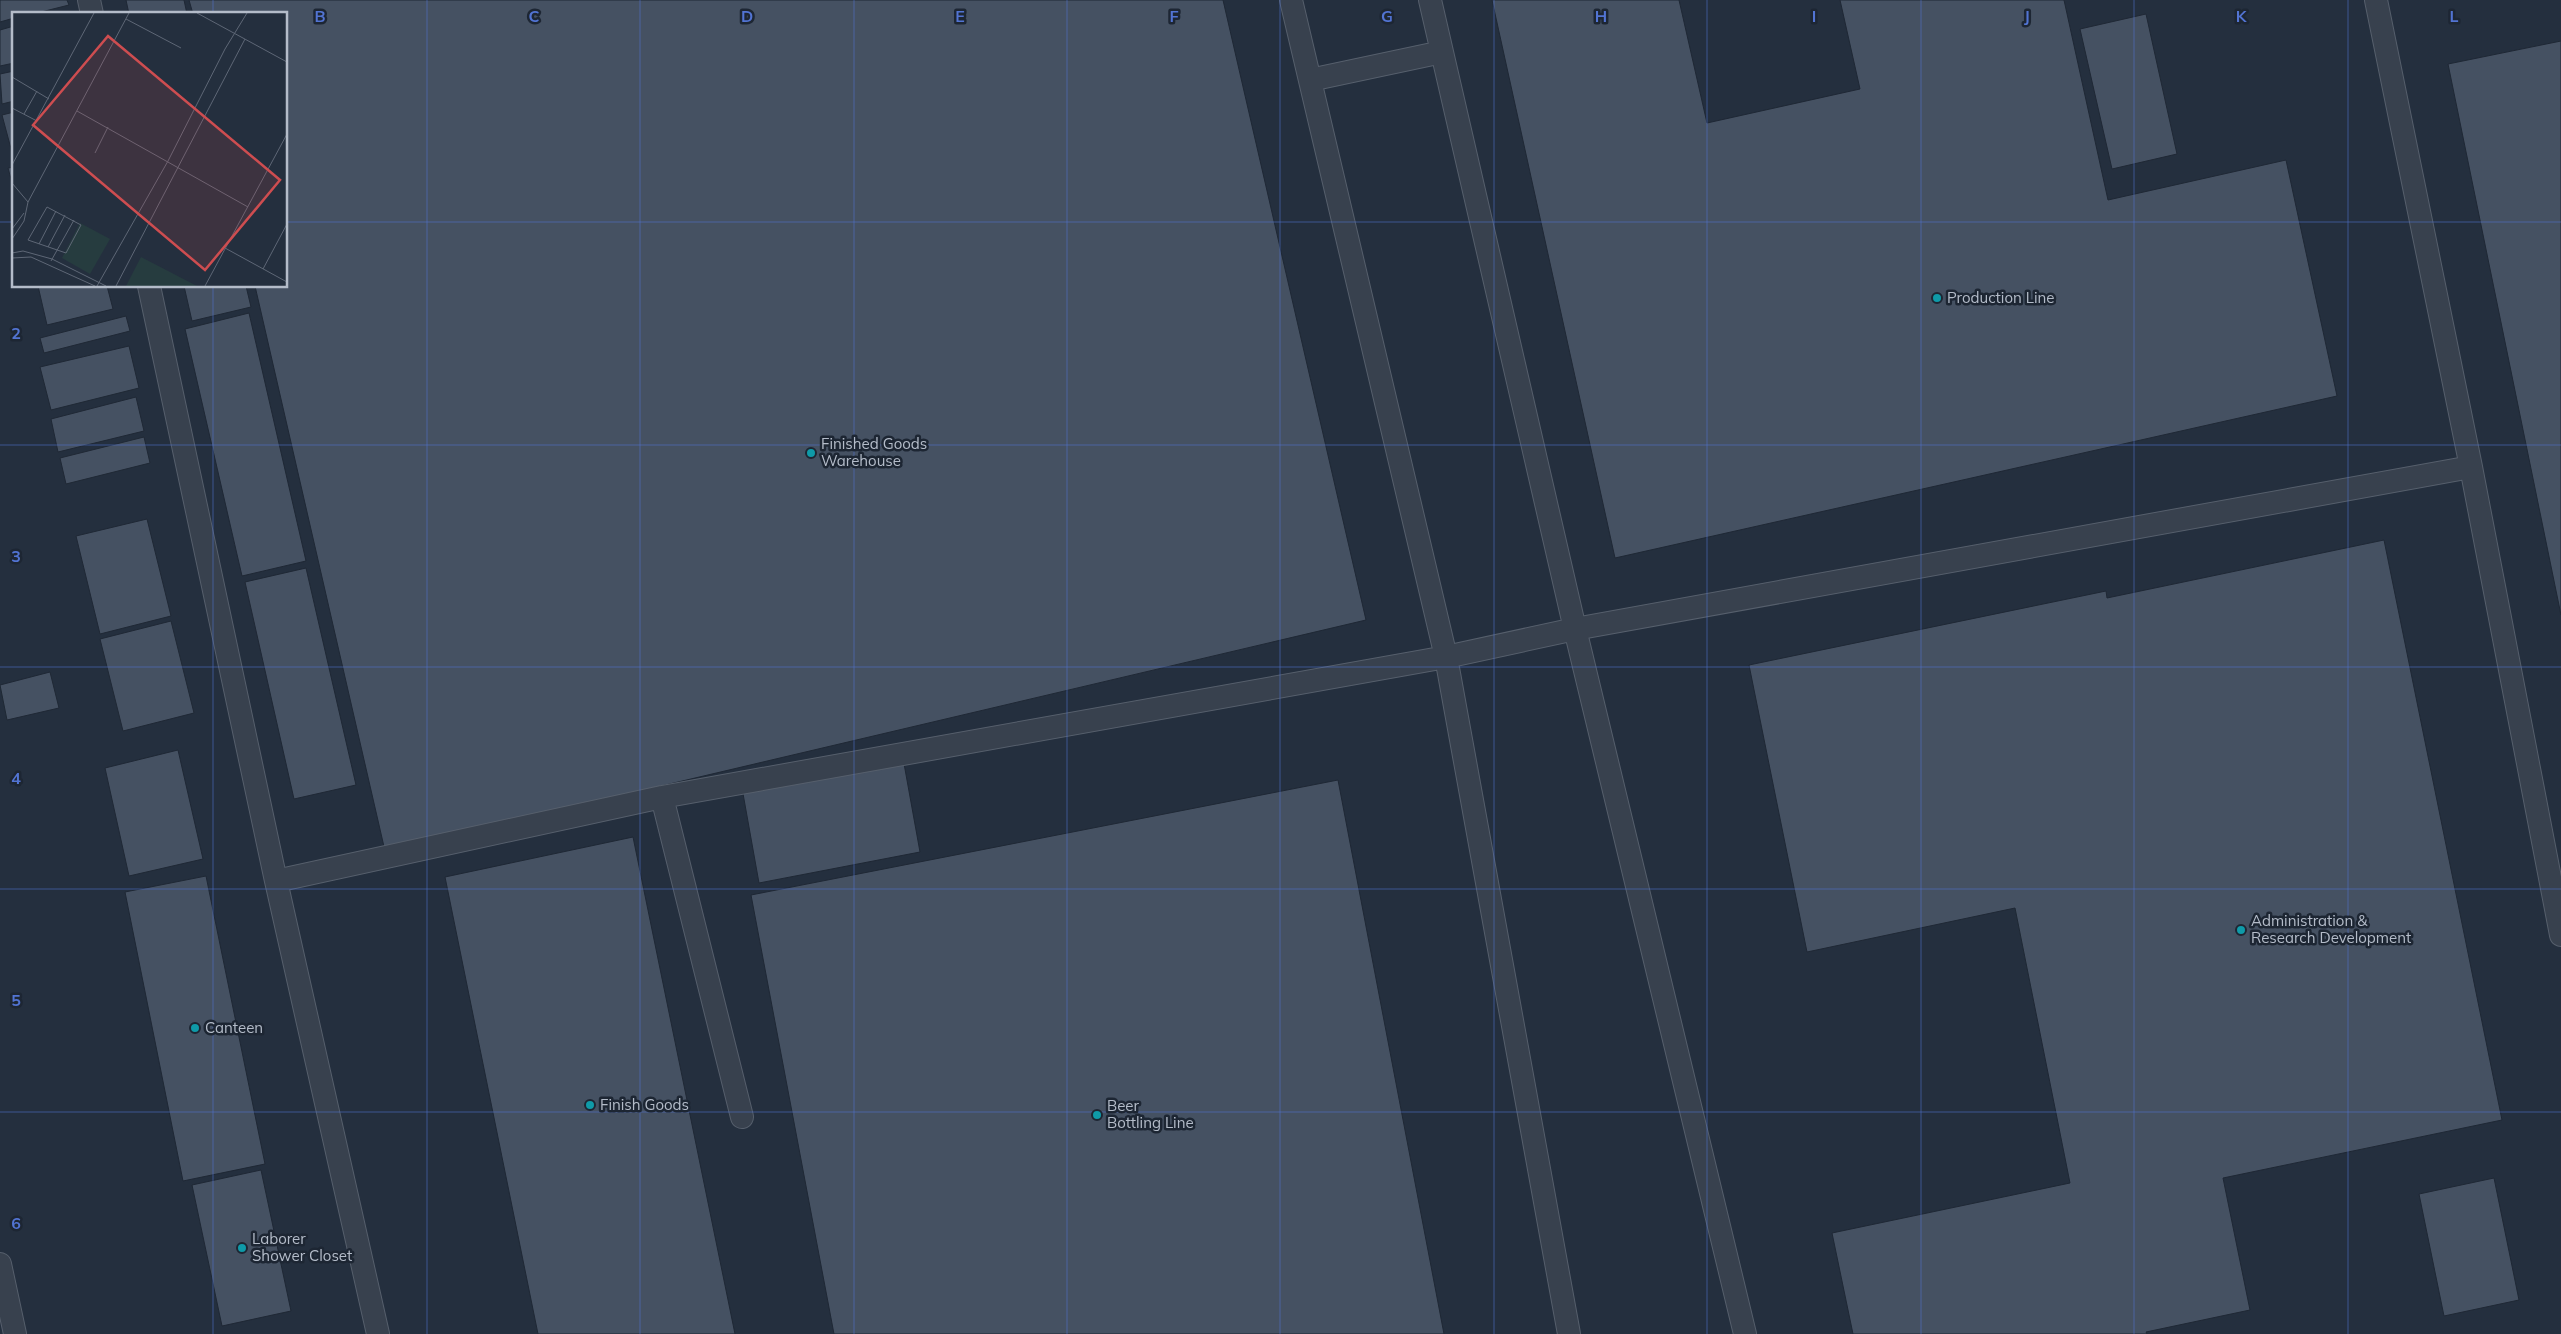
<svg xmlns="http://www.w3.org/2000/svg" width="2561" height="1334" viewBox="0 0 2561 1334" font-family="Mulish,sans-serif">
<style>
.building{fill:#455162;stroke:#1f2835}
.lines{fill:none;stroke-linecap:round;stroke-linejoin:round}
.lane-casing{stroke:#565f6c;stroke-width:24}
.lane{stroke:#38414e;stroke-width:22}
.grid{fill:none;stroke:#5274d3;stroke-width:1;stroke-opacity:0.55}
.culture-dot{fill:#0f9aa8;stroke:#1d2633;stroke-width:2}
.labels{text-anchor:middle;stroke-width:5;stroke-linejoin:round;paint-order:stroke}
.poi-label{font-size:15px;fill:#b4bcc9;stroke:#1d2633;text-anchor:start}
.inset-road{fill:none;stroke:#5e6776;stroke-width:1}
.view{fill:#ce4d50;fill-opacity:0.15;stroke:#ce4d50;stroke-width:2.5}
.inset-edge{fill:none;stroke:#b4bcc9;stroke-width:2.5}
.grid-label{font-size:16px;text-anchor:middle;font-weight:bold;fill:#5274d3;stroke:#1d2633;stroke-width:5;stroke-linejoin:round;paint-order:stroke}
</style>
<rect width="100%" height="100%" fill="#242f3e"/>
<path class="building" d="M0,0H67L69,5L33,14H14V18L0,22Z
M126,0H184L187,14H129Z
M189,0H1223L1366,620L385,851L255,286H286V14H193Z
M1492,0H1679L1707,123L1860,89L1840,0H2064L2108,200L2286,160L2337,396L1615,558Z
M2146,14L2177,154L2112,169L2080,29Z
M14,26V63L0,66V30Z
M2561,41V615L2448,64Z
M14,71V101L2,104L0,74Z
M14,112V160L2,115Z
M14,167V190L8,168Z
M38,286H107L113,309L47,325Z
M184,286H246L251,307L192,321Z
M249,313L306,561L242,576L185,329Z
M126,316L130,331L44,353L40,338Z
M129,346L139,388L51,410L40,367Z
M136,397L144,431L58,452L51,419Z
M144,437L150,463L66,484L60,458Z
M147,519L171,616L100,634L76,536Z
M2384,540L2502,1120L2223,1178L2250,1310L2146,1332L2147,1334H1853L1832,1233L2070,1183L2015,908L1807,952L1749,665L2106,591L2107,598Z
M306,568L356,785L294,799L245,582Z
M171,621L194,713L123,731L100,639Z
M50,672L59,708L7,720L0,685Z
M178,750L203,859L129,876L105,768Z
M903,758L920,852L759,883L742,788Z
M1338,780L1444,1334H834L751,895Z
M633,837L735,1334H538L445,877Z
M206,876L265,1164L183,1181L125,892Z
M261,1170L291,1311L222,1326L192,1185Z
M2494,1178L2519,1300L2444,1316L2419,1194Z"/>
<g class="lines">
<g class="lane-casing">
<path id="lane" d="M89,0L92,14
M1291,0L1446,657L1569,1334
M1430,0L1575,629L1745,1334
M2376,0L2471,467L2561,935
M1310,80L1442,52
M149,286L276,881L378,1334
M662,797L742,1117
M276,881L662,797L1446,657L1575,629L2471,467
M0,1264L15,1334"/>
</g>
<use href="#lane" class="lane"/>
</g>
<path class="grid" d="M213,0V14M427,0V1334M640,0V1334M854,0V1334M1067,0V1334M1280,0V1334M1494,0V1334M1707,0V1334M1921,0V1334M2134,0V1334M2348,0V1334M0,222H14M286,222H2561M213,286V1334M0,445H2561M0,667H2561M0,889H2561M0,1112H2561"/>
<g class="culture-dot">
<circle cx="1937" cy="298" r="5"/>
<circle cx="811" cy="453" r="5"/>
<circle cx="2241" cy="930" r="5"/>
<circle cx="195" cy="1028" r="5"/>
<circle cx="590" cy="1105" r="5"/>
<circle cx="1097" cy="1115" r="5"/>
<circle cx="242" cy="1248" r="5"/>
</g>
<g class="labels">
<g class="poi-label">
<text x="1947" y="303">Production Line</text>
<text x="821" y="449">Finished Goods<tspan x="821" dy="17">Warehouse</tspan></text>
<text x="2251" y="926">Administration &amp;<tspan x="2251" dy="17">Research Development</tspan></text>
<text x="205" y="1033">Canteen</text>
<text x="600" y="1110">Finish Goods</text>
<text x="1107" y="1111">Beer<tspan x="1107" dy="17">Bottling Line</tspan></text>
<text x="252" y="1244">Laborer<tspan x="252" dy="17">Shower Closet</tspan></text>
</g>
</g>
<g transform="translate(12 12)">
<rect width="275" height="275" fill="#242f3e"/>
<path d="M68,211L98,227L78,262L50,246ZM129,245L185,274H114Z" fill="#263c3f"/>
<path class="inset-road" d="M185,1L275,50M114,7L169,36M0,65L37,87M0,96L25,109M65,99L236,195M12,102L25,79M83,141L96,115M0,153L82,1M0,171L16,190M35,195L69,213L54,241L16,228ZM0,217L12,201M0,227L12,209L16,190L117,1M27,232L44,199M36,235L53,203M213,236L275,270M0,241L11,239L40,247L94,274M0,246L19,245L83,274M39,249L62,208M251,257L275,212M85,274L156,149L213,37L235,1M104,274L233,27M193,274L275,122"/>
<path class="view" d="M96,24L268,168L193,258L21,113Z"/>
<rect width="275" height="275" class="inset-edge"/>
</g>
<g class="grid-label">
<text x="320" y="22">B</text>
<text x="534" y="22">C</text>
<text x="747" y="22">D</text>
<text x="960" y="22">E</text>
<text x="1174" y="22">F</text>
<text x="1387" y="22">G</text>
<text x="1601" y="22">H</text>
<text x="1814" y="22">I</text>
<text x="2027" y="22">J</text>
<text x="2241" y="22">K</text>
<text x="2454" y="22">L</text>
<text x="16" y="339">2</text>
<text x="16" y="562">3</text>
<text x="16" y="784">4</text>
<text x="16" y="1006">5</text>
<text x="16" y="1229">6</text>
</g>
</svg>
